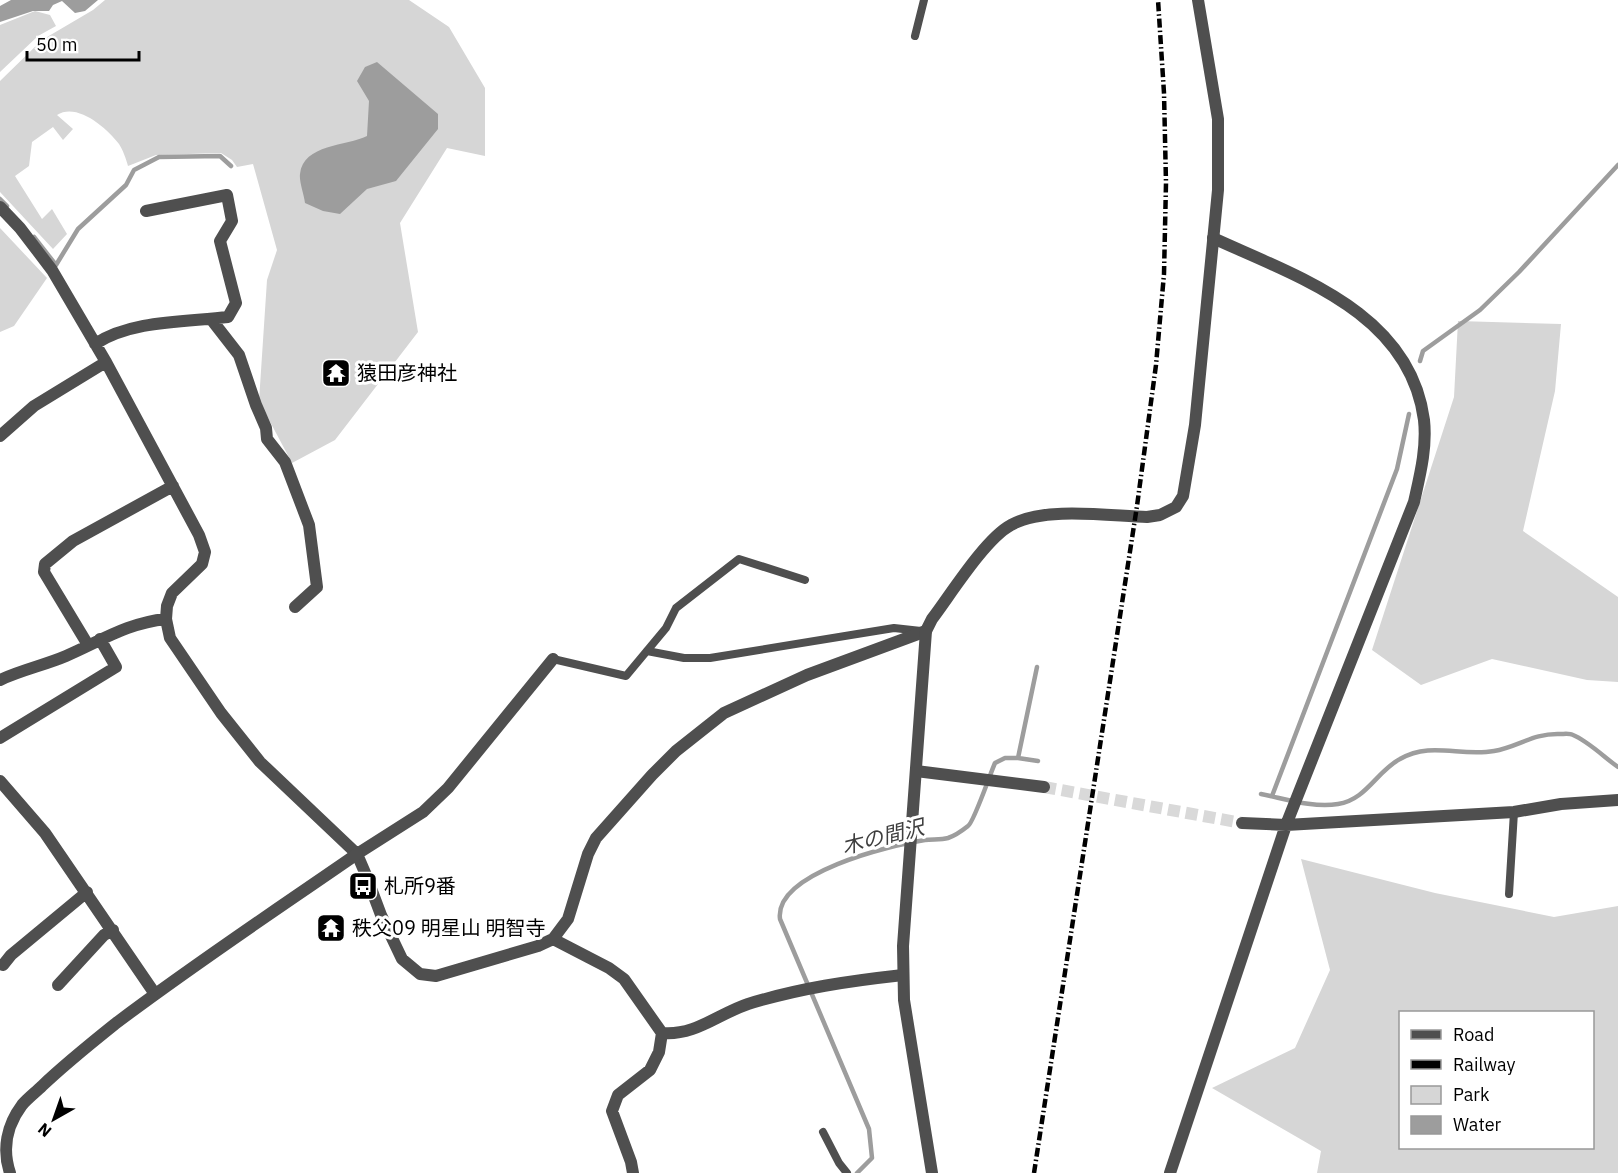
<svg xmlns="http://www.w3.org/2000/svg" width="1618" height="1173" viewBox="0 0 1618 1173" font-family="'IBM Plex Sans','Noto Sans JP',sans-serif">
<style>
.green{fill:#d6d6d6;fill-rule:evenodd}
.water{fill:#9d9d9d}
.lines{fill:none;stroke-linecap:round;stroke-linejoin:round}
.stream{stroke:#9d9d9d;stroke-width:4.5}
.minor-tunnel{stroke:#d9d9d9;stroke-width:12;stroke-dasharray:12 6;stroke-linecap:butt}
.service{stroke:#4f4f4f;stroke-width:8}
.minor{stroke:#4f4f4f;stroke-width:12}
.tertiary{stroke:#4f4f4f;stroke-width:12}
.rail{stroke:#000;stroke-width:4.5;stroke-dasharray:9 3 1.5 3;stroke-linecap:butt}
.labels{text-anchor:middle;stroke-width:6;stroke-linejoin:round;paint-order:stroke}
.poi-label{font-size:20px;fill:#000;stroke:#fff;text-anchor:start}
.water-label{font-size:21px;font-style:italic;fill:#3e3e3e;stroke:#fff}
</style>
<rect width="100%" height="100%" fill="#fff"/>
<path class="green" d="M105,0H409L449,27L485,88V156L447,148L400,223L418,332L335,440L292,463L259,401L267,280L277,250L253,164L237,167L232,160L221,153L156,155L128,166C126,159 123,150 119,144C107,128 77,102 57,115L73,129L63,140L53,127L32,142L29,166L15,176L42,219L52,209L67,234L53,249L0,192V81L42,40L93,10Z
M35,11L50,15L56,26L38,36L0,72V25Z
M0,228L47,278L14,326L0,332Z
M1458,321L1561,324L1555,391L1523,531L1618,597V682L1587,680L1492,659L1421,685L1372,650L1454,397Z
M1301,859L1435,893L1554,917L1618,906V1173H1317L1321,1151L1212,1088L1295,1048L1330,970ZM1400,1012H1592V1148H1400Z"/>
<path class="water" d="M11,0H98L85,11L75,13L62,1L53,5L49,11H33L0,22V6Z
M377,62L438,114V129L396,181L367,189L340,214L323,211L305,203C304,194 299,182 300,174C303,144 347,146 367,136L369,101L357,81L365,67Z"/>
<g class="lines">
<path class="stream" d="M0,199L7,206
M34,237L56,265L78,229L126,185L134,170L159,157L220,156L231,166
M1420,361L1423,351L1480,310L1519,272L1618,165
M1018,758L1038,761
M1261,794C1286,799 1313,808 1338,804C1366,800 1377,771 1400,759C1431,741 1460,757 1494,751C1518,747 1533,733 1560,734C1564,734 1570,733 1573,735C1588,741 1605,758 1618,767
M1272,796L1397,469L1409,414
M857,1173L872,1158L869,1129L780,919C774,873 891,845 925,840C932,839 941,840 948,838C954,836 963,830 968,826C974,822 990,774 995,763L1005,758H1018L1037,667"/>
<path class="minor-tunnel" d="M1044,787L1242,823"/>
<path class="service" d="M915,36L924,0
M647,651L684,658H710L894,628L921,631
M553,659L626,676L666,628L676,608L739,559L805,580
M1509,894L1514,812
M823,1132L839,1163L847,1173"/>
<path class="minor" d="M0,207L20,228L52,270L106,362L199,535L205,552L202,564L172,593L167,606L166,619L170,638L221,713L260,762L357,854L366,875L381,915L402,959L420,974L436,976L538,946L553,939L568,919L588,854L596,838L652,775L676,751L724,713L807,675L926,631
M211,319L239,355L256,405L266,428L267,439L285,462L309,525L317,587L295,607
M95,344C131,320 186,322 228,317L236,303L220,241L232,221L227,195L146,211
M0,436L34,406L106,362
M88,645L44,572L45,564L73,541L173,486
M0,680C21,670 45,665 66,656C101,641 127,623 166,619
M0,738L116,667L100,639
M916,771L1044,787
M0,781L45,833L155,994
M1242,823L1286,825L1514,812L1561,804L1618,800
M357,854L423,812L448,788L553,659
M553,939L609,968L624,979L662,1033L659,1052L650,1070L618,1095L612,1111L631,1162L633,1173
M3,965L11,955L87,892
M58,985L104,935L113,930
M662,1033C695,1036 718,1014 748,1004C800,988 849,981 903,975
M1170,1173L1286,825L1414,502C1420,475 1427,448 1424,420C1410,313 1298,277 1213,238"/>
<path class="tertiary" d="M10,1173C2,1149 7,1125 22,1105C28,1098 36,1092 42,1086C65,1064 90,1044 115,1024C193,965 276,910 357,854
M932,1173L904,1000L903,946L926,631L932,619C951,594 985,539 1011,525C1044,506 1110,516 1147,517L1160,515L1176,507L1183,496L1195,425L1218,190V119L1198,0"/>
<path class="rail" d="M1034,1173L1137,506L1156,365L1164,274L1166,183L1164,93L1158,0"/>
</g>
<defs>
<g id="temple-square" transform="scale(1.5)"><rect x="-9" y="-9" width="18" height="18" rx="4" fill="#000" stroke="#fff"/><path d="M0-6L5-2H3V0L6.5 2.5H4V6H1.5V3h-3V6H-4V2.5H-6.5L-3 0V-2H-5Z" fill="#fff"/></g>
<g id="bus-square" transform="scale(1.5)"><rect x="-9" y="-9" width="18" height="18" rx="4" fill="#000" stroke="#fff"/><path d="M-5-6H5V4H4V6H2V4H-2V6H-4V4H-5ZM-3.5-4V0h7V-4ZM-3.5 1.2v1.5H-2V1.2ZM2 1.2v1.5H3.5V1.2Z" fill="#fff"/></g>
</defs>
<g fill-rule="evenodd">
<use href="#temple-square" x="336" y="373"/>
<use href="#bus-square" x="363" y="886"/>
<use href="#temple-square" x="331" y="928"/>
</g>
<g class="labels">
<g class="poi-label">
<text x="357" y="380">猿田彦神社</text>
<text x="384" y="893">札所9番</text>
<text x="352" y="935">秩父09 明星山 明智寺</text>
</g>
<g class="water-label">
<text transform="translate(883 837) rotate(-14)" y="7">木の間沢</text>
</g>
</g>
<rect x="1399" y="1011" width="195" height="138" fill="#ffffff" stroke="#999999" stroke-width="1.5"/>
<rect x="1411" y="1030" width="30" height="9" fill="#4f4f4f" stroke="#999999" stroke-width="1.5"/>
<text x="1453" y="1041" font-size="18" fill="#000000">Road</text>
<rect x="1411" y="1060" width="30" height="9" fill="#000000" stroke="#999999" stroke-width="1.5"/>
<text x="1453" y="1071" font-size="18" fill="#000000">Railway</text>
<rect x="1411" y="1086" width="30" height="18" fill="#d6d6d6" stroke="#999999" stroke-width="1.5"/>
<text x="1453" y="1101" font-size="18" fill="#000000">Park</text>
<rect x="1411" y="1116" width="30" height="18" fill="#9d9d9d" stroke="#999999" stroke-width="1.5"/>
<text x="1453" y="1131" font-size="18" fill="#000000">Water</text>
<g transform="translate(54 1119) rotate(220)" stroke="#ffffff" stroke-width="4.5" paint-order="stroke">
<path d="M0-4.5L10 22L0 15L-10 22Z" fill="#000000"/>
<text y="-9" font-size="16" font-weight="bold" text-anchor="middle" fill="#000000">N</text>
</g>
<path d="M27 51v9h112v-9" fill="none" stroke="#000000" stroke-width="3"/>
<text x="36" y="51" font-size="18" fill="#000000" stroke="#ffffff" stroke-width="4.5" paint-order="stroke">50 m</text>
</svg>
